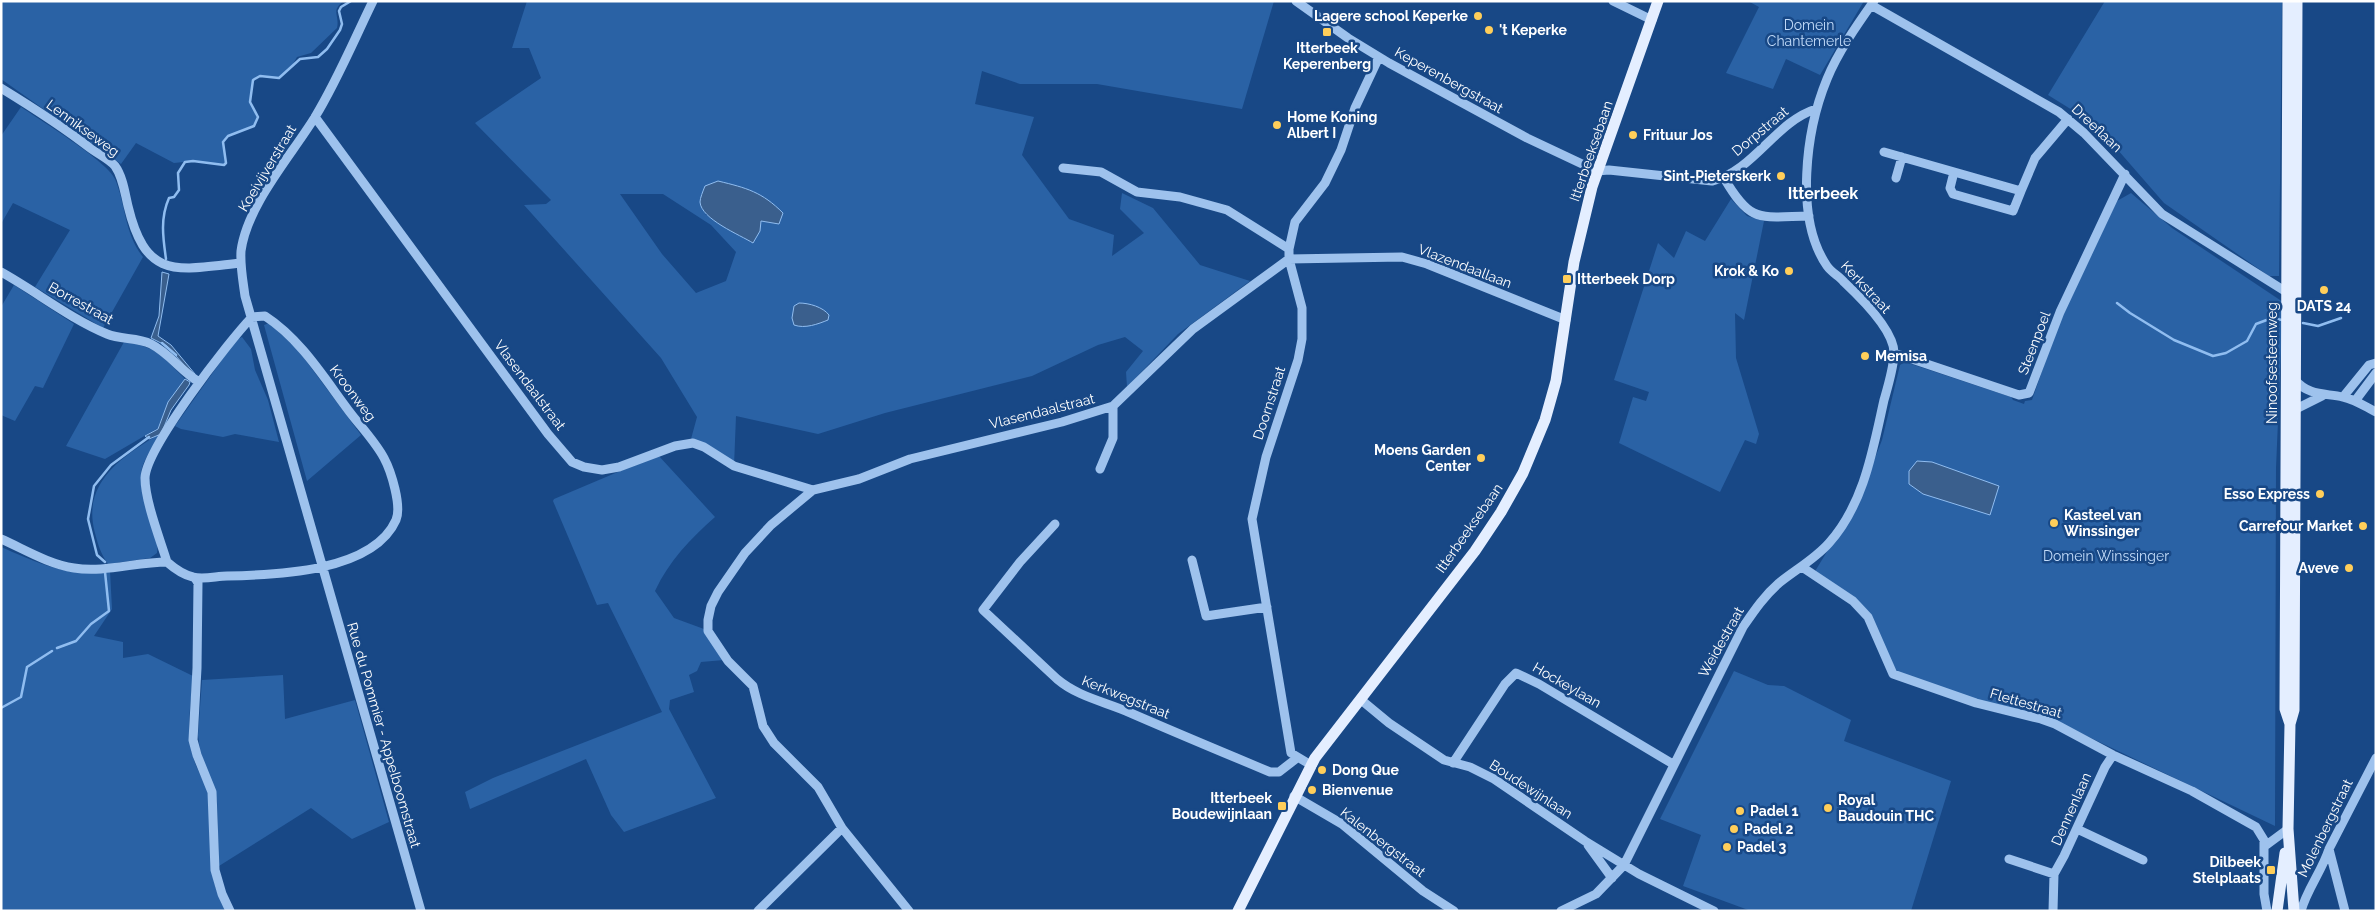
<svg xmlns="http://www.w3.org/2000/svg" width="2377" height="912" viewBox="0 0 2377 912" font-family="Raleway,sans-serif">
<style>
.green{fill:#2a62a5;fill-rule:evenodd}
.water{fill:#3a5f8d;stroke:#90bdf0}
.lines{fill:none;stroke-linecap:round;stroke-linejoin:round}
.stream{stroke:#90bdf0;stroke-width:2.5}
.minor{stroke:#9ec2ed;stroke-width:9}
.major{stroke:#e4eeff;stroke-width:11}
.poi-dot{fill:#ffce5a;stroke:#184886;stroke-width:2}
.labels{text-anchor:middle;stroke-width:5;stroke-linejoin:round;paint-order:stroke}
.poi-label{font-size:14px;font-weight:bold;fill:#fff;stroke:#184886;text-anchor:start}
.park-label{font-size:14px;fill:#c3dcfa;stroke:#184886}
.street-label{font-size:14px;fill:#fff;stroke:#184886}
.quarter-label{font-size:16px;font-weight:bold;fill:#fff;stroke:#184886}
</style>
<rect width="100%" height="100%" fill="#184886"/>
<path class="green" d="M1,1H344C330,11 340,15 337,28L311,53L297,57L290,69L279,78L260,76L253,80L250,102L258,117L254,126L228,136L223,142L226,163L224,165L193,161L174,163L136,143L121,164L1,79Z
M527,1H1274L1242,109L1097,84H1020L982,71L975,104L1034,117L1022,155L1069,219L1114,235L1112,256L1144,233L1120,209L1122,193L1153,208L1200,265L1250,281L1178,334L1127,387L1126,372L1143,351L1125,337L1098,345L1032,376L885,413L818,434L736,416L734,466L693,443L691,439L697,417L661,358L524,205L546,204L551,200L475,123L541,78L529,48H512ZM620,194H663L711,225L736,252L726,281L696,293L662,254ZM783,213L770,223L761,220L753,243L705,214Z
M1748,1H1864L1820,75L1786,59L1773,89L1726,73L1759,7Z
M2105,1H2282L2279,276H2269L2164,203L2117,149L2077,113L2048,95Z
M21,107C40,120 107,161 115,179C126,205 124,233 143,257L103,328L35,287L70,230L13,203L1,224V136Z
M2131,193L2172,228L2283,302L2276,468L2275,826L2045,716L1978,700L1897,673L1868,611L1814,573L1859,499L1882,440L1900,365L1905,362L2011,397L2013,400L2024,404L2025,401L2032,400L2058,325L2117,201Z
M1731,199L1747,216L1764,221L1744,320L1735,313L1736,358L1759,434L1756,444L1745,440L1720,492L1619,443L1633,397L1646,401L1649,392L1614,380L1658,243L1674,258L1686,231L1705,241Z
M14,285L74,324L43,388L35,386L15,421L1,415V307Z
M269,323L298,350L361,435L307,481L264,325Z
M242,337L251,349L255,370L268,400L279,442L235,434L223,437L181,429L175,426L236,340Z
M124,342C158,347 162,356 185,379L184,382L168,402L158,428L105,459L66,446Z
M161,433C155,444 145,457 142,468C136,498 161,524 157,553L150,558L108,564C101,554 98,545 95,533C81,482 123,456 161,433Z
M658,455L715,517C690,539 669,561 655,591L674,618L704,629L724,660L701,662L697,671L689,675L694,692L670,700L669,709L716,798L624,832L611,815L586,759L470,809L465,792L493,778L662,712L608,603L597,605L553,501L554,499Z
M1,547C36,562 71,579 110,571L112,609L94,636L123,642V658L148,654L193,676C191,703 185,733 194,760C198,773 207,785 210,799C217,840 202,871 226,911H1Z
M1734,671L1768,685L1784,686L1851,720L1844,741L1951,781L1911,911H1751L1683,886L1701,835L1660,819Z
M283,675L285,719L355,700L389,822L352,839L311,808L219,866L217,801L200,750L198,735L202,680Z"/>
<path class="water" d="M718,181C747,188 762,192 783,213L779,224L761,221L760,231L753,243C740,235 701,219 700,202C700,198 703,191 705,186Z
M162,272L169,274L158,336L171,345L195,374H192L167,346L151,338L159,316Z
M799,303C809,303 823,307 829,315L828,320C818,324 805,329 794,325L792,318L794,306Z
M185,379L190,382L189,385L171,410L161,434L149,439L145,436L158,429L168,402Z
M1917,461L1932,462L1999,486L1990,515L1923,494L1909,484V471Z"/>
<g class="lines">
<path class="stream" d="M166,259C163,238 160,218 169,198L174,197L179,190L178,173L185,162L193,161L224,165L226,163L223,142L228,136L254,126L258,117L250,102L253,80L260,76L279,78L300,59L318,57L327,49L340,30L342,24L339,11L341,7L351,1
M2117,303L2130,313L2174,340L2213,356L2226,353L2247,341L2256,324L2272,318L2282,320
M2303,323L2318,326L2341,318
M162,343L176,355
M105,562L97,555L88,519L94,486L111,465L149,437
M57,648L76,641L91,624L109,611L105,572
M1,708L21,697L27,667L52,651"/>
<path class="minor" d="M373,1C354,40 337,81 315,117C291,156 247,205 241,251C240,266 243,281 245,296L421,911
M1296,1L1348,38L1389,63L1527,138L1597,171L1609,170L1712,181C1754,171 1775,122 1816,109
M1613,1L1652,20
M1871,5L2059,112L2084,133L2162,214L2288,293
M1,88C32,107 62,126 90,148C98,154 109,159 115,166C123,177 125,194 128,206C146,281 177,270 241,263
M315,117L548,434L572,462L584,467L602,470L619,467L675,446L693,443L704,447L734,466L813,490
M1884,152L2021,191L2035,158L2068,119
M1063,168L1101,172L1137,192L1180,197L1227,210L1289,249
M1954,172L1950,188L1953,194L2013,211L2021,191
M1724,178C1751,224 1759,217 1809,216
M1896,178L1902,157
M1,272C37,292 69,318 107,334C121,340 137,337 151,344C169,353 182,372 199,382
M265,316C302,340 326,381 352,415C363,429 376,443 384,458C391,471 402,506 396,520C373,572 276,575 227,576C217,576 203,580 193,577C184,575 175,569 167,562C160,539 145,501 145,478C146,448 228,342 252,317Z
M1894,353L2019,395L2029,393L2060,312L2125,174
M2295,380C2309,396 2324,393 2343,397C2354,399 2366,407 2376,412
M2343,397L2369,365L2376,363
M2355,401L2376,373
M2296,409L2322,396
M1100,469L1113,438V406
M1055,524L1020,562L983,610L1057,679C1077,696 1102,701 1126,711C1174,732 1222,752 1270,772H1279L1297,758
M1,539C24,549 48,564 74,568C104,573 136,562 167,562
M1192,560L1206,616L1267,607
M1802,567L1853,601L1868,617L1893,674L1976,703L2041,719L2055,724L2113,755L2192,791L2256,827L2264,840V894L2267,911
M195,578L198,583L197,668L193,740L197,755L212,792L215,870L222,894L230,911
M1360,699L1389,723L1444,760L1470,767L1494,779L1585,841L1639,874L1714,911
M1453,763L1505,684L1516,673L1539,684L1673,764
M1311,765L1291,753L1252,519L1266,457L1298,360L1302,339V308L1289,259V249L1295,222L1325,183L1341,150L1355,108L1379,57
M1294,796L1342,824L1423,891L1454,911
M2077,829L2143,860
M1588,845L1612,878
M2265,846L2288,829
M2329,849L2345,911
M2009,859L2054,874
M758,911L842,828
M909,911L842,828L818,787L774,743L763,726L753,686L728,661L708,631V620L711,606L718,592L745,553L771,525L813,490L859,479L910,459L1062,422L1113,406L1193,329L1289,259L1402,257L1427,264L1566,320
M1561,911L1596,894L1624,865L1743,627C1754,611 1764,596 1779,583C1795,570 1815,559 1829,543C1864,504 1873,449 1884,400C1888,386 1893,370 1894,355C1896,332 1860,297 1844,282C1839,276 1832,273 1827,266C1794,218 1806,130 1827,79C1838,52 1857,25 1874,1
M2053,911L2054,874L2064,856L2105,767L2113,755
M2301,911C2307,889 2322,871 2329,849L2376,758"/>
<path class="major" d="M2288,1L2285,709L2290,724
M1238,911L1315,758L1475,551L1501,512L1523,473L1545,420L1556,381L1574,262L1592,187L1658,1
M2277,911L2285,853
M2294,911L2288,829L2290,724L2294,710L2297,1"/>
</g>
<g class="poi-dot">
<circle cx="1478" cy="16" r="5"/>
<circle cx="1489" cy="30" r="5"/>
<rect x="1322" y="27" width="10" height="10" rx="2.5"/>
<circle cx="1277" cy="125" r="5"/>
<circle cx="1633" cy="135" r="5"/>
<circle cx="1781" cy="176" r="5"/>
<circle cx="1789" cy="271" r="5"/>
<rect x="1562" y="274" width="10" height="10" rx="2.5"/>
<circle cx="2324" cy="290" r="5"/>
<circle cx="1865" cy="356" r="5"/>
<circle cx="1481" cy="458" r="5"/>
<circle cx="2320" cy="494" r="5"/>
<circle cx="2054" cy="523" r="5"/>
<circle cx="2363" cy="526" r="5"/>
<circle cx="2349" cy="568" r="5"/>
<circle cx="1322" cy="770" r="5"/>
<circle cx="1312" cy="790" r="5"/>
<rect x="1277" y="801" width="10" height="10" rx="2.5"/>
<circle cx="1828" cy="808" r="5"/>
<circle cx="1740" cy="811" r="5"/>
<circle cx="1734" cy="829" r="5"/>
<circle cx="1727" cy="847" r="5"/>
<rect x="2266" y="865" width="10" height="10" rx="2.5"/>
</g>
<g class="labels">
<g class="poi-label">
<text x="1468" y="21" text-anchor="end">Lagere school Keperke</text>
<text x="1499" y="35">'t Keperke</text>
<text x="1327" y="53" text-anchor="middle">Itterbeek<tspan x="1327" dy="16">Keperenberg</tspan></text>
<text x="1287" y="122">Home Koning<tspan x="1287" dy="16">Albert I</tspan></text>
<text x="1643" y="140">Frituur Jos</text>
<text x="1771" y="181" text-anchor="end">Sint-Pieterskerk</text>
<text x="1779" y="276" text-anchor="end">Krok &amp; Ko</text>
<text x="1577" y="284">Itterbeek Dorp</text>
<text x="2324" y="311" text-anchor="middle">DATS 24</text>
<text x="1875" y="361">Memisa</text>
<text x="1471" y="455" text-anchor="end">Moens Garden<tspan x="1471" dy="16">Center</tspan></text>
<text x="2310" y="499" text-anchor="end">Esso Express</text>
<text x="2064" y="520">Kasteel van<tspan x="2064" dy="16">Winssinger</tspan></text>
<text x="2353" y="531" text-anchor="end">Carrefour Market</text>
<text x="2339" y="573" text-anchor="end">Aveve</text>
<text x="1332" y="775">Dong Que</text>
<text x="1322" y="795">Bienvenue</text>
<text x="1272" y="803" text-anchor="end">Itterbeek<tspan x="1272" dy="16">Boudewijnlaan</tspan></text>
<text x="1838" y="805">Royal<tspan x="1838" dy="16">Baudouin THC</tspan></text>
<text x="1750" y="816">Padel 1</text>
<text x="1744" y="834">Padel 2</text>
<text x="1737" y="852">Padel 3</text>
<text x="2261" y="867" text-anchor="end">Dilbeek<tspan x="2261" dy="16">Stelplaats</tspan></text>
</g>
<g class="park-label">
<text x="1809" y="30">Domein<tspan x="1809" dy="16">Chantemerle</tspan></text>
<text x="2106" y="561">Domein Winssinger</text>
</g>
<g class="street-label">
<text transform="translate(1449 80) rotate(29)" y="5">Keperenbergstraat</text>
<text transform="translate(83 128) rotate(36)" y="5">Lennikseweg</text>
<text transform="translate(2097 128) rotate(43)" y="5">Dreeflaan</text>
<text transform="translate(1760 131) rotate(-40)" y="5">Dorpstraat</text>
<text transform="translate(1591 151) rotate(-71)" y="5">Itterbeeksebaan</text>
<text transform="translate(267 168) rotate(-59)" y="5">Koeivijverstraat</text>
<text transform="translate(1465 266) rotate(21)" y="5">Vlazendaallaan</text>
<text transform="translate(1866 287) rotate(47)" y="5">Kerkstraat</text>
<text transform="translate(81 303) rotate(29)" y="5">Borrestraat</text>
<text transform="translate(2034 343) rotate(-69)" y="5">Steenpoel</text>
<text transform="translate(2272 363) rotate(-90)" y="5">Ninoofsesteenweg</text>
<text transform="translate(530 385) rotate(53)" y="5">Vlasendaalstraat</text>
<text transform="translate(353 393) rotate(53)" y="5">Kroonweg</text>
<text transform="translate(1269 403) rotate(-72)" y="5">Doornstraat</text>
<text transform="translate(1042 411) rotate(-14)" y="5">Vlasendaalstraat</text>
<text transform="translate(1469 528) rotate(-55)" y="5">Itterbeeksebaan</text>
<text transform="translate(1721 642) rotate(-61)" y="5">Weidestraat</text>
<text transform="translate(1567 685) rotate(30)" y="5">Hockeylaan</text>
<text transform="translate(1126 697) rotate(22)" y="5">Kerkwegstraat</text>
<text transform="translate(2026 703) rotate(16)" y="5">Flettestraat</text>
<text transform="translate(384 735) rotate(74)" y="5">Rue du Pommier - Appelboomstraat</text>
<text transform="translate(1531 789) rotate(33)" y="5">Boudewijnlaan</text>
<text transform="translate(2071 809) rotate(-66)" y="5">Dennenlaan</text>
<text transform="translate(2325 828) rotate(-64)" y="5">Molenbergstraat</text>
<text transform="translate(1383 842) rotate(38)" y="5">Kalenbergstraat</text>
</g>
<g class="quarter-label">
<text x="1823" y="199">Itterbeek</text>
</g>
</g>
<rect width="2377" height="912" fill="none" stroke="#ffffff" stroke-width="5"/>
</svg>
